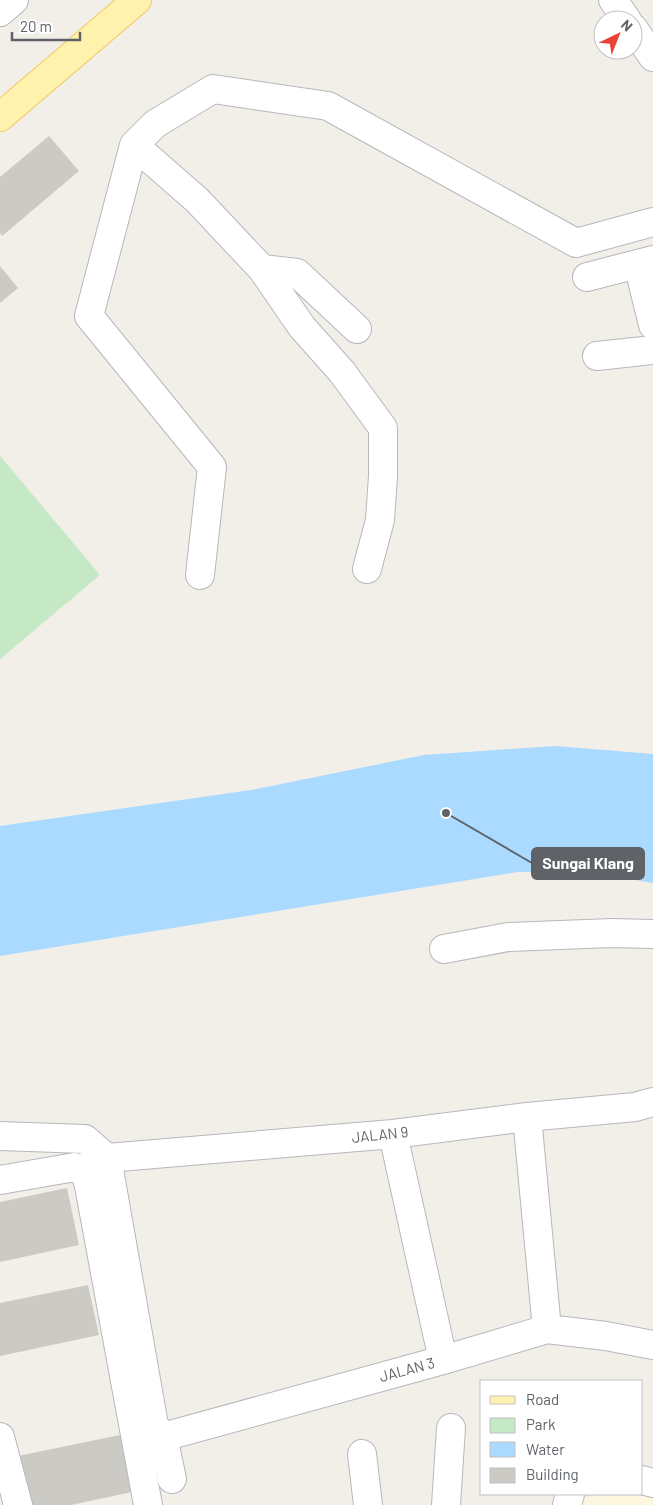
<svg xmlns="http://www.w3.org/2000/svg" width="653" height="1505" viewBox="0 0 653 1505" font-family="Barlow,sans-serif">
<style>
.commercial{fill:#fef7e0}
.green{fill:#c5e8c5}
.water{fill:#aadaff}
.building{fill:#cccac5}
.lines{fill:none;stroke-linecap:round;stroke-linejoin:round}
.minor-casing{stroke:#b5b8bc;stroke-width:30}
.major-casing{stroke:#f2c960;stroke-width:30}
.minor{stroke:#fff;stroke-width:28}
.major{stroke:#fff2af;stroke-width:28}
.labels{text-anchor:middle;stroke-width:5;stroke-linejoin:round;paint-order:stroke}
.street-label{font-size:15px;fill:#5f6368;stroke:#fff}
.leader{fill:none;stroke:#5f6368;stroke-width:2}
.callout-dot{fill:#5f6368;stroke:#fff;stroke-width:2}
.callout{fill:#5f6368;stroke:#5f6368;stroke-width:2}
.callout-label{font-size:16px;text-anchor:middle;font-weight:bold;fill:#fff}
</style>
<rect width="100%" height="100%" fill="#f1efe8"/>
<path class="commercial" d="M653,1491V1505H573L574,1500L606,1494H642Z"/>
<path class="green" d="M0,456L100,575L0,659Z"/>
<path class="water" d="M555,746L653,754V883L595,873L564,871L518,872L0,956V826L251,790L424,755Z"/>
<path class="building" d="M49,136L79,171L2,236L0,233V177Z
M0,266L18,288L0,303Z
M67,1188L79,1245L0,1262V1202Z
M88,1285L99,1335L0,1356V1303Z
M120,1435L132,1492L71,1505H28L18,1456Z"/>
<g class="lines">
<g class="minor-casing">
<path id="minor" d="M613,0L627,20
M0,12L14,0
M633,28L653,57
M134,145L89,316L212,467L200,575
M638,264L653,325
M262,269L297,273L357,329
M587,277L653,260
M597,356L653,350
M367,569L380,520L383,476V428L342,372L302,327L262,269L197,200L134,145L155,124L213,89L328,106L576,243L653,222
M444,949L508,937L612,933L653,934
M527,1117L547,1329
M393,1134L443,1360
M0,1136L85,1139L107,1158L154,1425L163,1437L172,1479
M107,1158L393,1134L527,1117L635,1107L653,1102
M0,1180L75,1167L85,1173L89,1186L148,1505
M0,1437L18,1505
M163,1437L443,1360L547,1329L606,1336L653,1345
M362,1454L368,1505
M642,1480L653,1483
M446,1505L451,1428
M567,1505L570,1494"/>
</g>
<g class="major-casing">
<path id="major" d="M0,117L137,0"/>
</g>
<use href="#minor" class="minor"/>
<use href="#major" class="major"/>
</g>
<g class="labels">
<g class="street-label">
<text transform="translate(380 1135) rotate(-6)" y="5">JALAN 9</text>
<text transform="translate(407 1370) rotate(-15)" y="5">JALAN 3</text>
</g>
</g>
<path class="leader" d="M446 813L532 863"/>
<circle class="callout-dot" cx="446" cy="813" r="5"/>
<rect class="callout" x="532" y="848" width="112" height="31" rx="5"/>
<g class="callout-label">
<text x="588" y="869">Sungai Klang</text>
</g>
<rect x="480" y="1380" width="162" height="115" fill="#ffffff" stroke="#bfc1c3"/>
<rect x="490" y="1396" width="25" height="8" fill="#fff2af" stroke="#bfc1c3"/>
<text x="526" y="1405" font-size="15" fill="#5f6368">Road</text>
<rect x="490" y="1418" width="25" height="15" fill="#c5e8c5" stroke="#bfc1c3"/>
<text x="526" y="1430" font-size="15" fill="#5f6368">Park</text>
<rect x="490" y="1442" width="25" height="15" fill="#aadaff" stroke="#bfc1c3"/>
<text x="526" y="1455" font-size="15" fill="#5f6368">Water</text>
<rect x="490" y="1468" width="25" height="15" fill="#cccac5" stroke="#bfc1c3"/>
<text x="526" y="1480" font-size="15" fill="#5f6368">Building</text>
<g transform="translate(618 35) rotate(43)"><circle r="24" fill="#ffffff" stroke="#bfc1c3"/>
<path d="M0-4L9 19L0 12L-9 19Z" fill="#ea4335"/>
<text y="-8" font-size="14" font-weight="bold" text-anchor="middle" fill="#5f6368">N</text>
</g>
<path d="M12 32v8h68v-8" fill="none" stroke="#5f6368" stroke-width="2.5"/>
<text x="20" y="32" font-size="15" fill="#5f6368" stroke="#ffffff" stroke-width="4" paint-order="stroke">20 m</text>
</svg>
